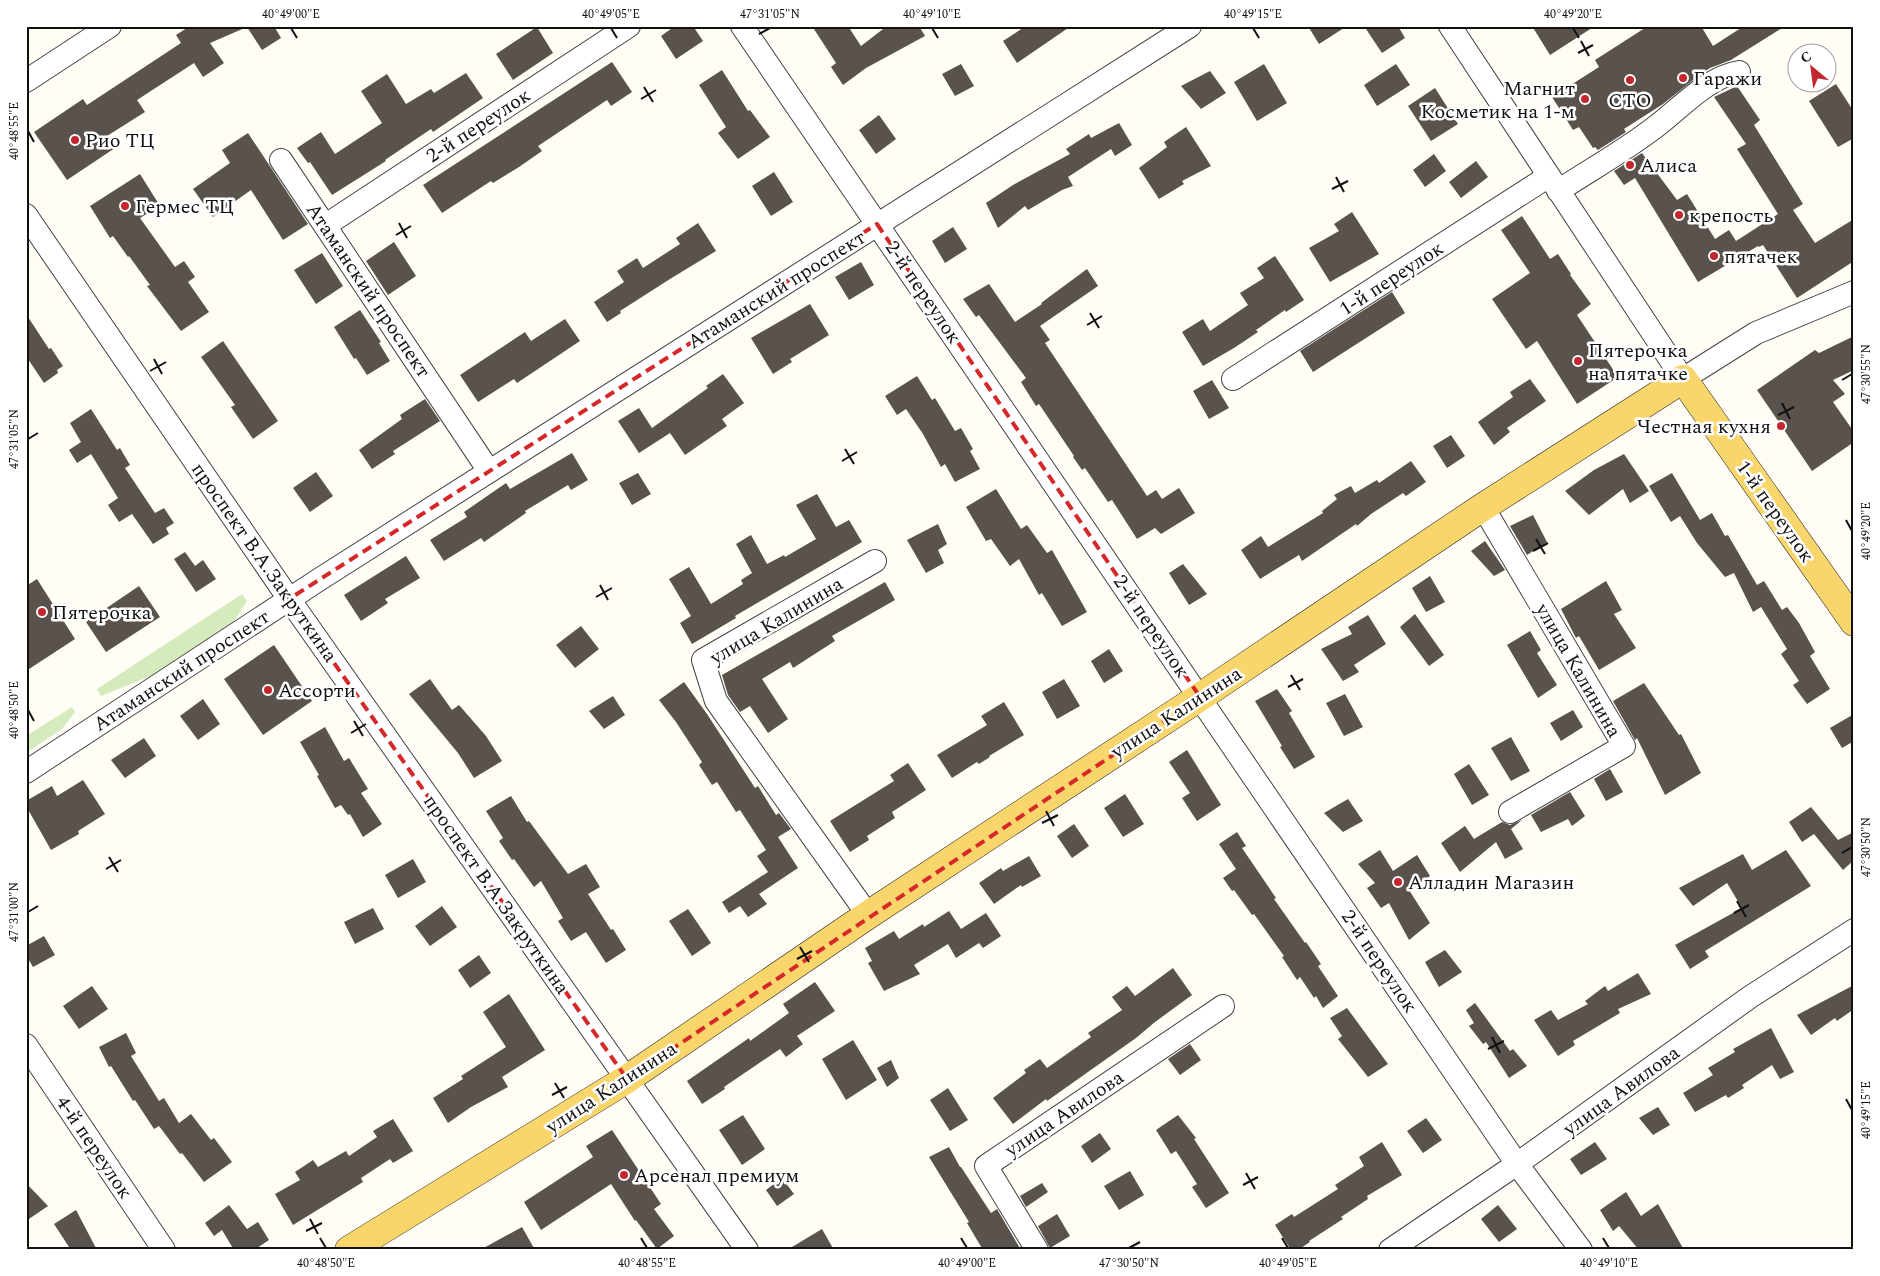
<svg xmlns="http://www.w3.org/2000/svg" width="1880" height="1276" viewBox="0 0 1880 1276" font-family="Spectral,serif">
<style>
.green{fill:#d5ebbd}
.building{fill:#5a524d}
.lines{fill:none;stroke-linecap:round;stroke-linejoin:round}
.minor-casing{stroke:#444;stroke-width:24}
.major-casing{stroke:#222;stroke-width:29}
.minor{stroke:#fff;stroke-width:22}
.major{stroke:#f9d66b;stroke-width:28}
.marked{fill:none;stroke:#d62828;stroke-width:4;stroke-dasharray:10 6;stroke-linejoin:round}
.ticks{fill:none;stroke:#111;stroke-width:2}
.poi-dot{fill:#c4262e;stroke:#fff;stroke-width:2}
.labels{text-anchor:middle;stroke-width:5;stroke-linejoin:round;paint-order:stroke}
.poi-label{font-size:20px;fill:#111;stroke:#fff;text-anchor:start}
.street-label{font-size:20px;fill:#111;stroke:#fff}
.neatline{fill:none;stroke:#111;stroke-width:2}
.ticks-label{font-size:12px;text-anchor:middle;fill:#111}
</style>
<rect width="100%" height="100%" fill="#fffdf5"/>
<path class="green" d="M242,594L247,601L231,626L156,674L101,696L97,689Z
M72,707L75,712L62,729L26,753V736Z"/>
<path class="building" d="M190,26H274L281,38L262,50L247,27L210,43L224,63L203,77L194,63L137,100L145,112L107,136L115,148L67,180L34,132L83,99L87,105L181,43L176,35Z
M675,26H693L703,41L676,59L661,36Z
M812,26H848L861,46L887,26H919L925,36L866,68L843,85L831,67L836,63Z
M1026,26H1071L1017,63L1003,41Z
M1308,26H1347L1319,44Z
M1364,26H1398L1405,38L1382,53Z
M1532,26H1595L1550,55Z
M1648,26H1701L1713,46L1744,26H1785L1731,60L1710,68L1698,76L1663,104L1624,129L1626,132L1623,134L1598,150L1595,147L1593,148L1579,127L1573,130L1552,97L1599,67L1595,60Z
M537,27L553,53L513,80L496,54Z
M612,62L632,92L611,106L607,100L538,146L542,151L519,167L493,183L491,181L442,213L423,185Z
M961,64L974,86L955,96L942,74Z
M1264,64L1287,103L1257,121L1234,82Z
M1396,64L1410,85L1377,106L1364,85Z
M722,70L748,111L750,110L770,137L738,159L718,133L726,127L699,85Z
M1210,71L1226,93L1201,109L1181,86Z
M466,73L483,98L433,132L431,129L385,160L386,161L332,195L310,162L308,163L297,148L321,132L335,154L382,123L361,91L387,74L406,104L431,89L434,93Z
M1836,84L1854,112V138L1838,147L1809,101Z
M1737,86L1760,120L1754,125L1803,204L1793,210L1815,243L1854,219V261L1797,298L1763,245L1759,247L1758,246L1698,282L1635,178L1624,185L1614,171L1642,153L1677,200L1687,194L1715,239L1729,230L1736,241L1778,214L1737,149L1746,144L1714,97Z
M1435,88L1458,124L1431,141L1408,106Z
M879,115L896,139L876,154L859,130Z
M1119,123L1132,145L1115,156L1111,149L1068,177L1073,186L1062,190L1028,210L1025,206L998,228L986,203L1013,185L1070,154L1066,149L1089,134L1091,138Z
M1186,127L1211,166L1182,181L1184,184L1159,199L1139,168L1167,147L1164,142Z
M248,133L308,224L283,240L251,190L213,217L193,189L230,163L222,150Z
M1434,154L1446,171L1425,187L1413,170Z
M1476,161L1488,177L1461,198L1449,182Z
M774,172L793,202L771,216L752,186Z
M140,174L160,206L140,218L175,267L184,261L195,277L188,282L209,312L181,331L147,286L150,285L129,256L128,257L113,236L110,238L90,206Z
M1352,212L1379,254L1330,282L1309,248L1339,231L1334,224Z
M1522,216L1550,259L1558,254L1571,274L1570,275L1591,304L1577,315L1618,377L1577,404L1537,341L1526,349L1492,299L1530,273L1501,230Z
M698,223L716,251L670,279L620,311L621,313L607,322L594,302L624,282L617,271L637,258L643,268L680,244L676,238Z
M953,227L967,249L945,263L932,241Z
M394,242L416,276L388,295L366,261Z
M322,253L343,286L316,304L294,270Z
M1275,256L1304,300L1286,312L1285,310L1256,330L1258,332L1234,348L1203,366L1182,332L1203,319L1210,331L1248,305L1240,293L1264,278L1257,268Z
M861,262L874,285L849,300L835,277Z
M1087,269L1098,286L1040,326L1050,340L1045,343L1147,496L1156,490L1162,499L1179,488L1195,513L1161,534L1155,528L1137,539L1112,500L1108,502L1085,468L1082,470L1073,457L1074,456L1039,404L1036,406L1021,382L1026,378L979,315L976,317L963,299L989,284L1015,322L1042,304L1041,303Z
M1392,292L1405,313L1313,372L1300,351Z
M810,304L829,335L790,359L792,362L773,374L751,338Z
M360,310L381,342L379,343L390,361L367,375L356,358L354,359L334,327Z
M26,314L49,349L51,348L63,366L57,370L58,373L44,383L26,356Z
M565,319L580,341L517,383L514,379L478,402L460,375L525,332L531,341Z
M1854,336V370L1833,380L1845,394L1833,402L1854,432V442L1812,471L1757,390L1815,350L1819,353Z
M223,341L278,421L253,439L231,407L235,405L201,357Z
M723,374L744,403L722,419L727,426L685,455L670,433L639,453L618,421L639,408L652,428L708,388L706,386Z
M917,376L932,400L935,398L955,431L961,428L973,449L970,451L980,469L955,482L945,464L941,467L923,434L906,409L897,415L885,396Z
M1530,379L1546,401L1507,428L1510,432L1494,445L1478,422L1513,397L1510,392Z
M1212,380L1229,408L1209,419L1193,391Z
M425,399L440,421L393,451L395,454L372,469L359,450L402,419L400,415Z
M91,409L117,450L120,448L130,465L125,468L155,513L164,508L174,523L166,528L169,534L153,544L132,514L119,522L108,505L118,498L91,454L77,463L69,450L81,442L70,423Z
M1451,435L1465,456L1447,468L1433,446Z
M572,453L588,480L571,490L568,485L525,511L526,513L484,542L481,538L444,561L430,540L467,517L464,512L506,483L510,489Z
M1624,454L1649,491L1630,503L1623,489L1589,515L1565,491L1594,470Z
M1411,461L1426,482L1406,496L1403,493L1371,514L1357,526L1356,524L1302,561L1299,555L1260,579L1241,550L1261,536L1268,547L1323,513L1322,511L1337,499L1334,495L1351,486L1355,493L1377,480L1379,483Z
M316,472L333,496L310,512L293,488Z
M638,473L651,494L632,505L619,483Z
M1672,473L1700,520L1712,513L1725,536L1728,535L1757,585L1764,581L1782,610L1787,607L1799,623L1815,652L1810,656L1830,689L1807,704L1793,685L1799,681L1781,654L1787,649L1761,607L1753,612L1734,573L1725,577L1697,543L1680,516L1671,522L1649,486Z
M996,489L1021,529L1027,525L1047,553L1052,550L1087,612L1062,626L1042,593L1039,595L1019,559L1010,566L991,539L986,541L966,507Z
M817,494L836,527L849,520L862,542L735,616L736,618L692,644L680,623L691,616L669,579L689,567L711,604L743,584L741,580L752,573L736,544L751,535L767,564L784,555L785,557L816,539L796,505Z
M1533,515L1547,542L1527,555L1510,526Z
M938,524L947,544L938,550L944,563L926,573L907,540Z
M1485,541L1505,570L1494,576L1471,551Z
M185,552L195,566L203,560L216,579L196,592L174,559Z
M406,556L420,578L385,599L388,603L361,621L344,595Z
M1183,564L1207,594L1189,605L1169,573Z
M1430,576L1445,602L1426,612L1412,588Z
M37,579L75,639L26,671V586Z
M1606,581L1622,610L1614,614L1636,648L1599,670L1579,636L1576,638L1561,609Z
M885,582L895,600L832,636L835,641L793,668L790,662L762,679L788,719L768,733L750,706L740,712L728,695L722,675Z
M139,586L160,617L106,652L86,622Z
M1415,614L1444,655L1429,666L1400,627Z
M1368,615L1386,644L1354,665L1359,672L1343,681L1321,649L1352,634L1348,627Z
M581,626L599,649L575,668L556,645Z
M1530,631L1541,650L1537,653L1557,685L1538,698L1507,645Z
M274,645L312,701L263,735L224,679Z
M1109,649L1123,671L1104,683L1091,661Z
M430,679L452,710L459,705L486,736L502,761L474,778L458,753L409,694Z
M1064,679L1080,706L1057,719L1042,692Z
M684,682L707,714L755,788L758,786L776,815L779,813L791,829L778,837L798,868L759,894L767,904L748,917L740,906L729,913L722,902L768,872L757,856L766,850L740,810L736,812L717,782L712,785L699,765L702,762L676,722L659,700Z
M1644,683L1679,735L1681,734L1701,773L1665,795L1637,738L1635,740L1613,701Z
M1277,689L1292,711L1289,713L1315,757L1294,769L1280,747L1282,746L1255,701Z
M1345,694L1363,727L1344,736L1326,703Z
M613,696L625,715L604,729L589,711Z
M203,699L220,724L198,740L180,716Z
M1004,702L1024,735L989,756L990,757L979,764L977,762L952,778L937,755L987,725L981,716Z
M1573,710L1583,727L1561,741L1550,723Z
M1854,714V741L1842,748L1830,728Z
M325,727L344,761L349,758L368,789L361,793L382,824L363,837L350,814L348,815L341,805L335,808L317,776L319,775L300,742Z
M1511,737L1530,771L1511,781L1491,748Z
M144,738L156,756L125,778L111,760Z
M1187,750L1221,805L1197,821L1182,798L1190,793L1169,762Z
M908,763L926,790L892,812L895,818L867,836L869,840L850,852L830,821L894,781L890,775Z
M1469,764L1489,795L1472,805L1454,774Z
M1610,769L1623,792L1606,801L1594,779Z
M83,780L105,814L78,831L79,834L51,850L26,806V801L52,786L57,796Z
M1570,792L1585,816L1572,826L1568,819L1541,832L1531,815Z
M1125,794L1144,824L1123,837L1104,808Z
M511,796L527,822L529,821L568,874L586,864L600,887L588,894L611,930L613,929L626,950L606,963L586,932L571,941L558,921L563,918L541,881L534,887L514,859L512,860L499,841L503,838L486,811Z
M1348,799L1363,821L1343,832L1324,813Z
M1811,807L1838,840L1854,832V860L1843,870L1814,834L1802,842L1789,822Z
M1522,820L1511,829L1523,849L1505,859L1496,842L1460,872L1441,843L1465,826L1474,839L1502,822L1510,825Z
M1074,824L1089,846L1072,858L1057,836Z
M1237,832L1246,846L1242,848L1276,898L1274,899L1305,943L1306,942L1321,964L1318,966L1338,996L1323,1008L1316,996L1314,998L1300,977L1297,980L1282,957L1284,956L1254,914L1252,915L1234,890L1232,891L1223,878L1236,869L1219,844Z
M1380,850L1393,871L1417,855L1430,876L1409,890L1430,923L1409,940L1389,903L1381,908L1367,888L1375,883L1358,864Z
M1786,850L1811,886L1705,951L1709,957L1690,969L1675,945L1742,908L1727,883L1693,906L1679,888L1743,854L1752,870Z
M1029,856L1041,876L1022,887L1021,885L994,904L979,883L1001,868L1003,871Z
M413,859L426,882L398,898L385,875Z
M442,906L457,927L430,946L415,926Z
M373,908L384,929L355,944L344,922Z
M688,909L711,943L692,956L669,921Z
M949,911L961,929L986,913L1001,936L983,948L979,943L956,958L948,944L914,965L920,974L884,991L868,963L872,961L865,948L894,931L899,939L923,924L924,927Z
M44,936L55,955L33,967L26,955V946Z
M1445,950L1462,972L1439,987L1425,962Z
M479,955L491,973L470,988L458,970Z
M1173,968L1192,995L1155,1022L1136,1038L1047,1101L1046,1099L1013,1124L993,1098L1026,1073L1024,1070L1040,1059L1047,1068L1091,1037L1088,1033L1122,1010L1112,997L1127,986L1135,996Z
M1638,973L1651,994L1618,1009L1620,1013L1573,1041L1575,1045L1558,1056L1534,1020L1551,1010L1558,1020L1588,1004L1585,1001L1605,986L1608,991Z
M815,982L835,1011L797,1036L803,1044L786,1057L780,1049L724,1087L725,1089L702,1104L687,1081L749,1038L750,1041L789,1013L783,1004Z
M1854,985V1009L1837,1021L1835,1018L1811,1035L1797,1015Z
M92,986L108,1009L79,1029L63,1006Z
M509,994L545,1050L502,1077L508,1087L471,1107L448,1123L433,1098L463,1079L461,1076L506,1047L483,1012Z
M1475,1003L1510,1051L1513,1049L1527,1066L1509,1078L1486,1042L1483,1044L1469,1026L1474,1023L1466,1010Z
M1347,1008L1388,1064L1368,1077L1338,1039L1342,1036L1330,1018Z
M1771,1028L1794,1072L1780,1079L1772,1065L1742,1085L1744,1088L1728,1098L1726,1095L1695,1112L1683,1093L1713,1075L1708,1068L1735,1052L1733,1049Z
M126,1033L136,1053L131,1056L159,1101L164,1098L179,1123L191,1114L211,1140L214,1138L232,1162L204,1182L182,1153L180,1154L159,1126L154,1129L135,1100L133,1101L111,1066L109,1067L99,1047Z
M853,1040L877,1080L846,1100L822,1059Z
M1190,1044L1201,1060L1180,1075L1168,1059Z
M891,1060L899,1078L887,1087L877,1068Z
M948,1088L968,1120L950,1131L930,1100Z
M1658,1107L1670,1125L1653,1135L1639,1118Z
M743,1115L765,1149L742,1165L719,1130Z
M1178,1115L1196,1138L1194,1139L1229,1193L1206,1208L1192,1187L1197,1184L1176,1151L1171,1154L1156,1130Z
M1426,1118L1442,1140L1423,1153L1407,1131Z
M393,1119L413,1151L393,1163L390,1159L361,1178L363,1182L293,1225L275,1194L300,1180L295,1172L313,1160L318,1167L346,1151L349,1156L377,1137L373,1131Z
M612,1130L661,1204L654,1209L674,1236L657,1249L636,1220L635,1221L611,1184L541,1230L524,1202L593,1157L586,1146Z
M1100,1133L1111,1149L1092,1163L1081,1146Z
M1382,1142L1402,1175L1367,1196L1368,1199L1341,1217L1343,1219L1309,1241L1310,1242L1298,1250H1291L1275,1225L1292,1214L1294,1217L1338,1189L1335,1185L1364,1166L1359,1157Z
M1595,1142L1607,1159L1581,1175L1570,1159Z
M949,1147L960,1167H961L991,1213L997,1209L1021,1250H983L967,1223L969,1222L929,1157Z
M1130,1171L1144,1195L1119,1210L1104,1186Z
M782,1178L794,1194L777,1206L766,1190Z
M26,1183L48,1206L26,1221Z
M1042,1183L1048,1192L1026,1207L1020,1196Z
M1626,1192L1641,1216L1658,1204L1684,1250H1639L1619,1226L1613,1231L1600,1210Z
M229,1205L247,1229L258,1222L269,1240L254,1250H234L222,1230L214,1236L205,1223Z
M1498,1205L1517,1229L1499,1242L1481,1219Z
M76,1210L97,1250H71L54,1224Z
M1057,1214L1070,1236L1050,1248L1038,1226Z
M522,1227L535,1250H480Z
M822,1229L834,1250H787Z"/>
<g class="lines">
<g class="minor-casing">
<path id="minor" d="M742,26L1517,1164L1581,1250
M1450,26L1683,379L1756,333L1854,292
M26,81L110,26
M281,160L489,471
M1558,191C1590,170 1624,151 1654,128C1680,109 1707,77 1739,72
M26,215L289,599L747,1250
M326,225L629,26
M1233,379L1549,176
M1483,507L1624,746L1510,812
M26,772L320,579L1190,26
M868,915L716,701L703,660L875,561
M26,1045L164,1250
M1037,1250L986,1166L1223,1006
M1390,1250L1517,1164L1750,997L1854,930"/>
</g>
<g class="major-casing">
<path id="major" d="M349,1250L627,1079L868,915L1200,697L1483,507L1683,379L1854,622"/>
</g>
<use href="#minor" class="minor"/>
<use href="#major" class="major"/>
</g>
<path class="marked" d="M877,224L1200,697L627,1079L289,599Z"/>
<path class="ticks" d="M291,28L297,38M611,28L617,38M932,28L938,38M1253,28L1259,38M1573,28L1579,38M759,34L770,28M1581,41L1589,56M1578,53L1593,45M644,87L653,102M641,99L656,90M28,131L34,142M1336,177L1344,192M1332,189L1348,181M399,223L407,238M396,235L411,226M1090,313L1099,328M1087,325L1102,316M154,359L162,374M150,371L166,362M1842,380L1852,374M1782,403L1790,419M1778,415L1794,407M28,439L38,433M845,449L854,464M842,461L857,452M1846,520L1852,531M1536,539L1545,554M1533,551L1548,543M600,585L608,600M596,597L612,588M1291,675L1300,690M1288,687L1303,679M28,710L34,721M354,721L363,736M351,733L366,724M1046,811L1054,826M1042,823L1058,815M1842,853L1852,847M109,857L118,872M106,869L121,860M1737,901L1746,917M28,912L38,906M1734,913L1749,905M800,947L809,962M797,959L812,951M1492,1037L1500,1053M1488,1049L1504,1041M555,1083L564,1098M552,1095L567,1087M1846,1099L1852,1110M1246,1173L1255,1189M1243,1185L1258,1177M310,1219L318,1234M306,1231L322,1223M320,1238L326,1248M641,1238L647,1248M961,1238L967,1248M1282,1238L1288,1248M1603,1238L1609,1248M1129,1248L1140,1242"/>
<g class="poi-dot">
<circle cx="1683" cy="78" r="5"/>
<circle cx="1630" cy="80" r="5"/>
<circle cx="1585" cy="99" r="5"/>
<circle cx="75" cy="140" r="5"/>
<circle cx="1630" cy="165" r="5"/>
<circle cx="125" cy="206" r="5"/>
<circle cx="1679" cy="215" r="5"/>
<circle cx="1714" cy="256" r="5"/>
<circle cx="1578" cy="361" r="5"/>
<circle cx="1781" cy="426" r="5"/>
<circle cx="42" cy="612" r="5"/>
<circle cx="268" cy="690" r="5"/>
<circle cx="1398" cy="882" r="5"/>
<circle cx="624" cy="1175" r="5"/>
</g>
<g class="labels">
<g class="poi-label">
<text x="1693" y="85">Гаражи</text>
<text x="1575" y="95" text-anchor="end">Магнит<tspan x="1575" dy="23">Косметик на 1-м</tspan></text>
<text x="1630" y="107" text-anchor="middle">СТО</text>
<text x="85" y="147">Рио ТЦ</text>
<text x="1640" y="172">Алиса</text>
<text x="135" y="213">Гермес ТЦ</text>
<text x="1689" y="222">крепость</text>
<text x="1724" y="263">пятачек</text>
<text x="1588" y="357">Пятерочка<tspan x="1588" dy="23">на пятачке</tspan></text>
<text x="1771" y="433" text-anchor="end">Честная кухня</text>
<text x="52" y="619">Пятeрочка</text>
<text x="278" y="697">Ассорти</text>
<text x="1408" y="889">Алладин Магазин</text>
<text x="634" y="1182">Арсенал премиум</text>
</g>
<g class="street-label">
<text transform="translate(478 125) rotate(-33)" y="7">2-й переулок</text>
<text transform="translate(1391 278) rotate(-33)" y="7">1-й переулок</text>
<text transform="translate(776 289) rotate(-32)" y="7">Атаманский проспект</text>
<text transform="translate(369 290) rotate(56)" y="7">Атаманский проспект</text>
<text transform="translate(924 292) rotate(56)" y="7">2-й переулок</text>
<text transform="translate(1776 511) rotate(55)" y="7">1-й переулок</text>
<text transform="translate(265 562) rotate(55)" y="7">проспект В.А.Закруткина</text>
<text transform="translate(776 620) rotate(-31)" y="7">улица Калинина</text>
<text transform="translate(1152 626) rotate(56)" y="7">2-й переулок</text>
<text transform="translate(181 670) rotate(-33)" y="7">Атаманский проспект</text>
<text transform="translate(1579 670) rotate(60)" y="7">улица Калинина</text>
<text transform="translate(1176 712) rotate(-33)" y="7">улица Калинина</text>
<text transform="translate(497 894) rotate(55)" y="7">проспект В.А.Закруткина</text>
<text transform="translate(1380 961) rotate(56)" y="7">2-й переулок</text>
<text transform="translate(611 1087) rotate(-33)" y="7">улица Калинина</text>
<text transform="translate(1621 1090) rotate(-36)" y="7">улица Авилова</text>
<text transform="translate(1064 1113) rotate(-34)" y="7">улица Авилова</text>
<text transform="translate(95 1147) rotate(56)" y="7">4-й переулок</text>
</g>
</g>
<rect width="1880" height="1276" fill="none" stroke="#ffffff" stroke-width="55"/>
<g transform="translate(1812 68) rotate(331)"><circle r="24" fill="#ffffff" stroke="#a0a0a0"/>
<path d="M0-4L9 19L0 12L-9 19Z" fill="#c4262e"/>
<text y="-8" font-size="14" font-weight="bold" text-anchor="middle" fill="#111111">С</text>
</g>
<rect x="28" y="28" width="1824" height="1220" class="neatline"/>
<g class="ticks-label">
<text x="291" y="18">40°49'00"E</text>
<text x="611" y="18">40°49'05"E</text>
<text x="770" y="18">47°31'05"N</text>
<text x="932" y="18">40°49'10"E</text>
<text x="1253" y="18">40°49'15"E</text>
<text x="1573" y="18">40°49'20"E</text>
<text transform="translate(14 131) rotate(-90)" y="4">40°48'55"E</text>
<text transform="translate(1866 374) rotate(-90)" y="4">47°30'55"N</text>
<text transform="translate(14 439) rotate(-90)" y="4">47°31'05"N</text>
<text transform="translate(1866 531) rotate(-90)" y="4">40°49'20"E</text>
<text transform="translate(14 710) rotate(-90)" y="4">40°48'50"E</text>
<text transform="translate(1866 847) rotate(-90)" y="4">47°30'50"N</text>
<text transform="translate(14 912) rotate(-90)" y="4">47°31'00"N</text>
<text transform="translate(1866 1110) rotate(-90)" y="4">40°49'15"E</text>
<text x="326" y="1267">40°48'50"E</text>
<text x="647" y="1267">40°48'55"E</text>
<text x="967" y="1267">40°49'00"E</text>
<text x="1129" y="1267">47°30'50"N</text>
<text x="1288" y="1267">40°49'05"E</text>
<text x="1609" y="1267">40°49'10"E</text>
</g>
</svg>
